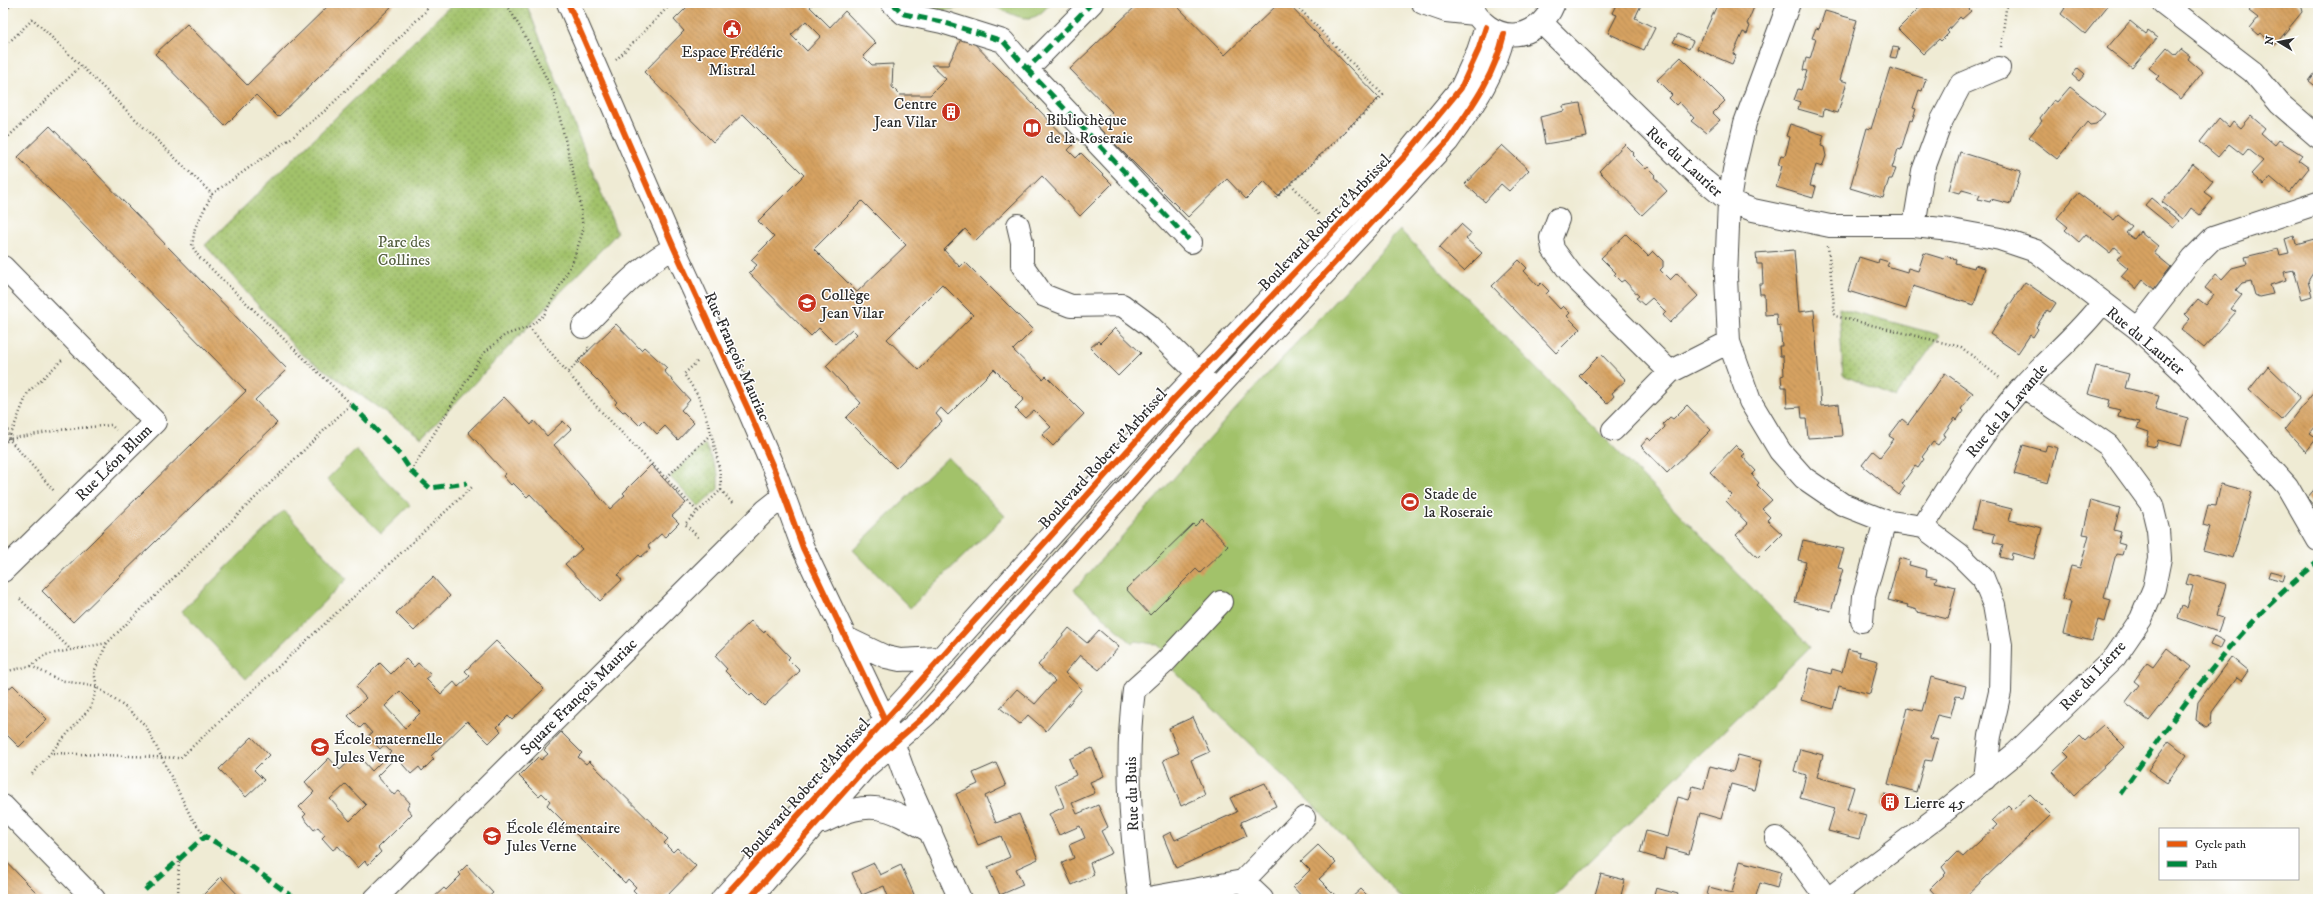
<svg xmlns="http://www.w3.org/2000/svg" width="2321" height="902" viewBox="0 0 2321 902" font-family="'IM FELL DW Pica',serif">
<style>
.park{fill:url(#park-dots);stroke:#66764b}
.pitch{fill:#a2c26b;stroke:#66764b}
.building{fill:url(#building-back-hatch);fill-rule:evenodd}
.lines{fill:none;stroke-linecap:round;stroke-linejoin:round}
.minor-casing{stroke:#484844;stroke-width:24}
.path{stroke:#484844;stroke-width:2.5;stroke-dasharray:1 3;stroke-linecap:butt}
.minor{stroke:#fff;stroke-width:22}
.quiet{stroke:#00873e;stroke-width:5;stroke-dasharray:10 5;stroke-linecap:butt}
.cycleway-casing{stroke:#fff;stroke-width:8}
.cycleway{stroke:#e8590c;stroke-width:6}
.labels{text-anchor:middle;stroke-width:3;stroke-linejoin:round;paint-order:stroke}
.poi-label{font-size:16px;fill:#2b2b2b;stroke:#fff;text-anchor:start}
.street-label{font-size:16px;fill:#2b2b2b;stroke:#fff}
.park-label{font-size:16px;fill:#556041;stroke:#fff}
</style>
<defs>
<pattern id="park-dots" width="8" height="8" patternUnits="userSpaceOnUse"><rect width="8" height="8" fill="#a2c26b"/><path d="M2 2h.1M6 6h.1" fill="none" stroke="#849e58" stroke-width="1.8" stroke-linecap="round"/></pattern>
<pattern id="building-back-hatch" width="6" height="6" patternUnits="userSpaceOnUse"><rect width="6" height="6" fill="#d7a362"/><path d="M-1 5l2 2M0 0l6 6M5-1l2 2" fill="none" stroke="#af8551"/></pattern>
</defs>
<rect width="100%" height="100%" fill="#fff"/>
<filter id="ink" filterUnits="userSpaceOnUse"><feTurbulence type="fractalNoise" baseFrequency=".025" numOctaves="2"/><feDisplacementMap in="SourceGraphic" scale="8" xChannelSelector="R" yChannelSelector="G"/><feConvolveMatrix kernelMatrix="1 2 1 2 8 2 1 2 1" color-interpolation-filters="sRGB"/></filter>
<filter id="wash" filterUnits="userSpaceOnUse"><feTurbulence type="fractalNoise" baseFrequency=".012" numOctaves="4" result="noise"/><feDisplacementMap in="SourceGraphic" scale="16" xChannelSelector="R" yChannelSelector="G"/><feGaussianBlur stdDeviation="0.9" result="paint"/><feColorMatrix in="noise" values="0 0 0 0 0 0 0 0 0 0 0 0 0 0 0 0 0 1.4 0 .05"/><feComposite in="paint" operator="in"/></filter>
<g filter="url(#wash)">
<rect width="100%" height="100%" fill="#efebd4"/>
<path class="park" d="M453,3H526L617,233L422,438L300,353L205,245Z
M1839,308L1940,335L1895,398L1843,375Z
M705,444L718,474V489L699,507L670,477Z"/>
<path class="pitch" d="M921,3H1051C1044,10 1039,17 1029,18C1014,19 999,5 982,4C961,3 940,20 921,3Z
M1400,230L1810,647L1551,899H1402L1312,804L1173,670L1177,665L1158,645L1136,641L1133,644L1074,590L1231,414Z
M356,450L410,505L381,533L327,479Z
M948,457L1005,516L910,608L853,550Z
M284,511L347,579L246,679L182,611Z"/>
<g id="blocks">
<path class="building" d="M331,3H395L278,117L256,95L225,126L155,54L187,24L247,85Z
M691,3H814L810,7L830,27L845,11L876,43L863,56L872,65L893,64L892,87L900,95H930L946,79L931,65H948L964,33L1073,145L1068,150L1076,158L1081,153L1112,184L1080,216L1042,176L976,240L965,229L944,250L960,267L965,262L1033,330L1013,350L1043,379L1046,376L1084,414L1053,446L1042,435L1051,427L1034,410L1025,418L1015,408L1024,399L994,369L948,415L941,408L936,414L942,421L896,468L846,418L861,403L826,366L857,334L852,329L835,344L819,328L811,336L749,273L757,265L751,260L774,237L758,221L804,175L743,114L713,142L644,72L684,31L674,20ZM806,21L821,36L807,51L791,35ZM862,201L906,245L857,292L814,249ZM942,284L973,315L919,370L887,339Z
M1139,3H1174L1225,55L1279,3H1287L1379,98L1278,196L1264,181L1246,199L1227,179L1188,217L1097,126L1112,112L1070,69Z
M1617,3H1642L1635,18L1655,28L1644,50L1608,33L1617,15L1612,13Z
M1718,3H1746L1754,7L1747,24L1750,26L1747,34L1743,32L1733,54L1736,55L1732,64L1697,49Z
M1924,3H1973L1968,8L1971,11L1962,19L1960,17L1947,31L1949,33L1941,41L1939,39L1923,54L1898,29Z
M2059,3H2110L2085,34L2061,14L2065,8Z
M2256,3H2296L2301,8L2302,12L2275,45L2260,33L2258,35L2250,28L2258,18L2249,11Z
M1825,11L1857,20L1840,80L1847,82L1838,113L1824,109L1823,116L1798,109L1800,102L1794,100L1798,89L1801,90L1807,71L1803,70L1806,58L1810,59L1816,39L1812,38L1816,28L1819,29Z
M2130,21L2146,34L2148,31L2157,38L2132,68L2107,48Z
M1678,34L1693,41L1689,49L1673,42Z
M1893,47L1899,48L1896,58L1890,57Z
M2167,47L2176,55L2181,49L2190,56L2188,59L2203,72L2181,99L2156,79L2159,76L2149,68Z
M1681,57L1725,101L1713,113L1720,120L1706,133L1691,121L1694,118L1679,102L1676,105L1669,98L1672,95L1657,80Z
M1890,68L1926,79L1922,91L1919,90L1913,108L1916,109L1912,121L1910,120L1901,150L1898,149L1892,168L1896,169L1892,179H1889L1883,198L1850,188L1867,128L1871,129Z
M2078,68L2085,74L2079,81L2072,75Z
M2318,69V88L2309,81Z
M2070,87L2105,114L2096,124L2090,125L2087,122L2057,159L2029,137L2042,121L2040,118L2054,100L2057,102Z
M1580,103L1587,137L1545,144L1540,117L1564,111L1563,106Z
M2251,116L2265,128L2261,133L2275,145L2279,140L2302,155L2298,160L2309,168L2289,193L2270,177L2264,185L2251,174L2263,161L2248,149L2243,155L2229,144L2218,157L2200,142L2219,118L2229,127L2233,121L2241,128Z
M1790,124L1824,135L1821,146L1824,147L1826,156L1822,167L1816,165L1810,186L1816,187L1813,198L1776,187L1782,166L1778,165L1781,155L1785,156L1790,137L1786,136Z
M50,126L287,369L255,400L277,423L73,622L42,591L246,391L18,157Z
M1625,144L1634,153L1632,155L1646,169L1648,167L1656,175L1654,177L1667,191L1642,215L1599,171Z
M1502,145L1529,170L1509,191L1501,184L1485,202L1465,184Z
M1960,152L2021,171L2011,204L1991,199L1990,202L1978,199L1980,195L1962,190L1960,193L1949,190Z
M2193,164L2213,181L2204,192L2213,199L2200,215L2191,208L2183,219L2162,202Z
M2078,193L2114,220L2118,215L2132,226L2126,233L2134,239L2140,231L2158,246L2154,253L2171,267L2154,289L2143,280L2136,289L2121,276L2128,268L2117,259L2122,253L2115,247L2110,253L2086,234L2079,242L2065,230L2068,227L2057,218Z
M2151,198L2179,221L2173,228L2145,205Z
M1461,224L1471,233L1466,239L1482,253L1464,271L1439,248Z
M1626,234L1648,256L1653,251L1663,261V267L1660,270L1670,280L1677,273L1698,296L1670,323L1663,315L1666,312L1652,298L1644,305L1636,298L1639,296L1624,280L1621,282L1614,275L1616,273L1601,258Z
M2294,236L2296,244L2318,238V272L2313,273L2308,281L2312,296L2302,299L2294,270L2284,272L2286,280L2270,285L2273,294L2259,297L2255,295L2251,281L2242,283L2236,290L2242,295L2231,309L2236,312L2204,348L2181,329L2190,319L2185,314L2198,299L2206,305L2214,295L2205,288L2216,274L2222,279L2232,268L2247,264L2245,257L2278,249L2280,255L2289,253L2285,239Z
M1794,250L1799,312L1814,310L1821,406L1839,404L1842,436L1808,438L1806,418H1802L1801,407L1787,408L1786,387H1782L1781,376L1784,375L1783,356H1780L1779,346H1782L1780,325L1777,326L1776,314L1765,315L1764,294H1760L1759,284H1763L1762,264H1757L1756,253Z
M1924,253L1944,259L1945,256L1956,259L1955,263L1974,268L1975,265L1985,268L1974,305L1913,286L1906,309L1848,291L1859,257L1878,263L1879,259L1889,262L1887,266L1907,272L1908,268L1918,271Z
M1519,260L1527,268L1524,271L1538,286L1541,283L1549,291L1546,294L1560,309L1563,306L1570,313L1567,316L1580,329L1556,353L1492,286Z
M2025,282L2056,303L2050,312L2047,310L2036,327L2038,329L2033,337L2030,335L2018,353L1990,334Z
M616,324L641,350L644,347L667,368L664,371L690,400L681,410L694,423L678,440L665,426L657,434L644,420L639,425L625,411L623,412L615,404L617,402L604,387L578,361Z
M1115,328L1141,353L1118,376L1090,348L1098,341L1100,343Z
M1601,354L1626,380L1612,393L1614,396L1607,404L1579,376Z
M2096,366L2129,374L2125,388L2159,396L2155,409L2188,418L2181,446L2158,440L2156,447L2146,445L2149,432L2137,428L2140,422L2118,417L2120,410L2108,407L2110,400L2088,394Z
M2268,366L2298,395L2299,399L2281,420L2249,390Z
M1945,373L1973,393L1961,409L1963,411L1957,420L1955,418L1943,435L1945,436L1938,445L1933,442L1922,457L1924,459L1918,468L1915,466L1902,484L1905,486L1899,495L1862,465L1873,451L1880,457L1894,439L1889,436L1902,419L1908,424Z
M2318,387V424L2310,433L2317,438L2306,452L2285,429Z
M504,397L531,425L534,421L547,436L563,421L571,429L554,445L610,509L625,495L623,493L651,465L686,503L672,516L679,523L665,537L661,534L648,546L650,549L641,557L639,555L618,575L622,580L600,601L565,564L582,549L530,494L527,497L513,483L511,485L503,476L506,474L468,432Z
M1687,405L1711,430L1667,473L1641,446L1648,438L1651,441L1665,427L1663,424L1670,417L1673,419Z
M1736,445L1745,454L1742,456L1756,471L1752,475L1759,483L1757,485L1772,500L1762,509L1770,517L1767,520L1782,534L1758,558L1736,535L1748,524L1726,501L1732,495L1710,472Z
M2023,445L2045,451L2047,445L2058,448L2048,483L2014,474Z
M2221,484L2252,492L2233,558L2203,550L2210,527L2203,525L2206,514L2208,505L2216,506Z
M2318,485V521L2311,513L2316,508L2307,498Z
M2091,500L2120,508L2114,530L2121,532L2118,543L2125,545L2122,555L2116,554L2104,598L2111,600L2105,622L2098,620L2092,641L2063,634L2071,602L2062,600L2071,566L2080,568L2089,535L2083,534Z
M1979,501L2012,509L2009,520L2042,528L2034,559L2012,553L2011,560L2000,557L2003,545L1993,542L1995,534L1972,529Z
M1202,519L1228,546L1200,573L1196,569L1150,615L1126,589L1193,524L1195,526Z
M1803,540L1844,549L1838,568L1843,569L1831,611L1795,602L1806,562L1798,560Z
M1899,558L1910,561L1909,565L1927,570L1926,576L1937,578L1935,582L1956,587L1948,619L1917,612V610L1907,607L1908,605L1888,600Z
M2270,571L2285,575L2283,581L2268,577Z
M2189,574L2226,584L2217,616L2223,618L2218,632L2178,618L2182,606L2187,608L2193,586L2186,584Z
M433,577L450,596L414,631L396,613Z
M751,621L764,633L765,631L790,657L788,659L800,671L764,706L752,694L750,696L725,671L727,669L715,656Z
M1069,628L1087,643L1099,630L1119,647L1099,670L1080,655L1065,673L1082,689L1046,731L1028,715L1020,724L1000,708L1017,689L1035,704L1055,681L1038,665Z
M2214,636L2224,641L2220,649L2210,645Z
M496,641L544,689L512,720L508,716L497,727L501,731L489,743L467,721L431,756L434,759L422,771L419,767L411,774L396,757L377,776L394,795L399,791L410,803L407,808L412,814L378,848L381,852L368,865L365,861L358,868L338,846L333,850L322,838L325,835L318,827L314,830L303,817L306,814L299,807L314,792L305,782L329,758L340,770L357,754L372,771L391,752L384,745L380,749L368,736L372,733L364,724L360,728L348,716L366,698L356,687L380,663L391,674L406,659L414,667L418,663L431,675L426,679L441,694L454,682L458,687L470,676L465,671ZM400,691L421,712L405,728L385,706ZM346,784L366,805L350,821L330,799Z
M2167,648L2191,667L2149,721L2125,703L2139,685L2134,681L2147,663L2153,667Z
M1848,649L1860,652L1859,656L1878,661L1870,694L1839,686L1833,709L1801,700L1810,668L1831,674L1832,669L1842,672Z
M2231,657L2248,671L2241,681L2237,678L2212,712L2211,724L2206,727L2196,720L2198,702Z
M1931,677L1966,686L1963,697L1956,696L1950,718L1937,715L1930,738L1938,740L1932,761L1925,760L1916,792L1888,784L1908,708L1922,711Z
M13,685L47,719L19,747L3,731V694Z
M1193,717L1209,752L1191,760L1205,795L1181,806L1163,760L1179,753L1169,728Z
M2103,725L2125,747L2074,795L2053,772L2069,757L2064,752L2080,736L2085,741Z
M561,732L582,753L578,757L586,764L589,761L668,839L664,843L673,852L677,848L696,866L664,899H642L633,890L636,887L628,879L625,883L547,805L550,801L542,793L539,796L519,776L538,757L541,760L548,754L544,750Z
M252,737L269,755L254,770L264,780L246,797L219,769Z
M2169,741L2187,755L2167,783L2148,770Z
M1092,748L1104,776L1090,782L1095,793L1072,803L1077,814L1098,805L1108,827L1101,831L1112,853L1090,863L1094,875L1072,885L1062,863L1074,858L1069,845L1085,838L1080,826L1059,835L1049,814L1064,807L1055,785L1076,775L1069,759Z
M1800,749L1823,755L1817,777L1854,787L1847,810L1866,815L1859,839L1828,831L1835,808L1800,798L1806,775L1794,771Z
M1738,755L1761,761L1754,790L1731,784L1721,819L1700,813L1689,854L1666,848L1663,860L1640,853L1646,831L1668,837L1678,797L1689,800L1693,786L1704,789L1710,766L1733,772Z
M996,763L1006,786L985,796L996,823L1019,814L1038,859L1016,869L1023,885L1000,895L988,867L1010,857L1001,836L978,845L956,794L978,784L973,773Z
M1265,783L1276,806L1241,822L1247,836L1176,868L1163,836L1171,832L1175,840L1237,812L1230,798Z
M1884,794L1898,797L1895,810L1881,806Z
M2030,794L2051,815L1963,899H1939L1930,889L1946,873L1942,867L1957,852L1963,857L1997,825L1992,820L2008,805L2013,810Z
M1318,845L1336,863L1319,879L1339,899H1304L1293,887L1310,870L1301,861Z
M3,858L20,876L43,899H3Z
M1740,861L1781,872L1777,888L1760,883L1755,899H1706L1709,887L1732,893Z
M874,863L880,875L901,865L916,899H889L884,886L862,895L852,873Z
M467,865L493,893L486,899H432L444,888L446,890L461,875L459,873Z
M1601,874L1625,880L1620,899L1594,898Z
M221,877L242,899H199Z
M1656,888L1678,894L1676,899H1653Z
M1361,889L1371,899H1350Z"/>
</g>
</g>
<g filter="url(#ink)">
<use href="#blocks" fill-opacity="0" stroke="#484844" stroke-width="1"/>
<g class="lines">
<g class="minor-casing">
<path id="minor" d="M568,3L674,248L748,409L776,474L803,548L885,720L906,778L960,899
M892,3L904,14L942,22L1003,41L1027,69L1092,3
M1423,3L1446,11L1475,14
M1470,3C1487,44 1537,46 1554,3
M1789,3L1745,123L1734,170L1729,201L1726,277L1729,342L1750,401L1780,451L1804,478L1842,504L1885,521L1923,527L1959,554L1983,578L1994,605L2001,645L2000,692L1990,736L1985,779
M2163,3L2253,72L2280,104L2318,137
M1542,23L1696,174L1729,201L1753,210L1830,226H1914L1951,230L2000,239L2036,251L2138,329L2186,374L2287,486L2318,540
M1027,69L1191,242
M1558,219L1551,238L1553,249L1572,275L1670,372L1729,342
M1018,225L1022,242V265L1043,295L1071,306L1122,305L1149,325L1209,384
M1914,226L1923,171L1942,120L1961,84L1999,68
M3,267L155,422L3,571
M583,327C612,298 638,267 674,248
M2138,329L2193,258L2213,238L2318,203
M1613,430L1670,372
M1923,527C1953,478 1984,430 2023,386C2048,358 2079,334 2102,303
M1862,621L1864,596L1885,521
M844,637L886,657L900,660L939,658
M3,806L94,899
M823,822C871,798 886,806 931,832
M1776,838L1792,851L1827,899
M1243,881L1304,818
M375,899L765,511L784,496
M722,899L906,697L1172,401L1405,156L1461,88L1478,51L1486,27
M749,899L865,768L926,715L1190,418L1448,141C1473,105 1494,77 1504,34
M1140,899C1130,830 1125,759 1134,690L1164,663L1221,602
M1143,899L1243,881L1262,899
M1828,899L1935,819L2016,753L2115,657L2141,619L2154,588L2160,558L2158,530L2152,505L2108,445L2023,386"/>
</g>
<path class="path" d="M3,13L13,3
M2001,47L2006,9L2009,3
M3,48L33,19L212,194L294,136L327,109L425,12L431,3
M616,60L672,3
M3,142L81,66
M1291,184L1319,215
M1276,198L1383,95L1294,3
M1828,246L1835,316L1961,347L2001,379
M529,327L597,407L698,512
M569,372L589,349L588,347
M3,402L9,439L55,492
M3,438L9,439L59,430L111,425L116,430
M3,444L9,439L28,392L63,359
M411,471L483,354L505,335L529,327L544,315L573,261L583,231L580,201L554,94L529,43L506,3
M667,477L710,435
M721,490L733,504
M698,537L685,524L721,490C722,468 708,419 699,398C695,390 689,382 684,374L699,360
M20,599L70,649
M31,666L59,680L97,687L129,710L146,726L191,817L205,836
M3,672L31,666L45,655L107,643
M53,753L180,758L472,487
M32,774L91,707L97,687L94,672L107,643L351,404L199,257L192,246L195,228L212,194
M178,899L179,859"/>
<use href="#minor" class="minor"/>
<path class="quiet" d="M892,3L904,14L942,22L1003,41L1027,69L1092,3
M1027,69L1191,242
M351,404L401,456L411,471L430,488L467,483
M2120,794C2179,711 2237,625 2318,562
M145,890L205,836L232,852L295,899"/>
<g class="cycleway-casing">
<path id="cycleway" d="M568,3L674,248L748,409L776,474L803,548L885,720
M722,899L906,697L1172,401L1405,156L1461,88L1478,51L1486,27
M749,899L865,768L926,715L1190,418L1448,141C1473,105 1494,77 1504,34"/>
</g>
<use href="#cycleway" class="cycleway"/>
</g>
</g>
<defs>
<g id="civic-disc" transform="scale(1)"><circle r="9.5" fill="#c8321e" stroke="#fff"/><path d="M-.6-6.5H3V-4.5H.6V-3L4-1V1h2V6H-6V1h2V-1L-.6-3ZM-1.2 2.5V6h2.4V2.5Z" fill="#fff"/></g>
<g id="building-disc" transform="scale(1)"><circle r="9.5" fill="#c8321e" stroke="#fff"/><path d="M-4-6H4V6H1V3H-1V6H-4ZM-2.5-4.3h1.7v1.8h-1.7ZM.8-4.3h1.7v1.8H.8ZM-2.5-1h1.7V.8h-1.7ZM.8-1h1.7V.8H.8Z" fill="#fff"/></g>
<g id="library-disc" transform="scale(1)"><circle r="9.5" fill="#c8321e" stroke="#fff"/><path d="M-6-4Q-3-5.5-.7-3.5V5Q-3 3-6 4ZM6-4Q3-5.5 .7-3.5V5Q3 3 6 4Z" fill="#fff"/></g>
<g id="school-disc" transform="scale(1)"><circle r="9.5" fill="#c8321e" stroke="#fff"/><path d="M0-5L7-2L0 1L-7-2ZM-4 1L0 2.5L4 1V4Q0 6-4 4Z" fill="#fff"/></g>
<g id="stadium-disc" transform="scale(1)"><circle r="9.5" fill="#c8321e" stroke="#fff"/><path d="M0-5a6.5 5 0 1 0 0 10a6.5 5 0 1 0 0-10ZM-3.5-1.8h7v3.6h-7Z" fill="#fff"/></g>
</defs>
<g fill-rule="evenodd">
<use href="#civic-disc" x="732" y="29"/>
<use href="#building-disc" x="951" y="112"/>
<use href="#library-disc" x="1032" y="128"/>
<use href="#school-disc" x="807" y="303"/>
<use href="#stadium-disc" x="1410" y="502"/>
<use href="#school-disc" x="320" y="747"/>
<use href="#building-disc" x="1890" y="802"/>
<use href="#school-disc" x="492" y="836"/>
</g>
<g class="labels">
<g class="poi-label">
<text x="732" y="57" text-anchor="middle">Espace Frédéric<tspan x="732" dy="18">Mistral</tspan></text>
<text x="937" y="109" text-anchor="end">Centre<tspan x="937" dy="18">Jean Vilar</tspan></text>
<text x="1046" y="125">Bibliothèque<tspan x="1046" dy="18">de la Roseraie</tspan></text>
<text x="821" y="300">Collège<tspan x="821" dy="18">Jean Vilar</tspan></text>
<text x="1424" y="499">Stade de<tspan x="1424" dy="18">la Roseraie</tspan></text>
<text x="334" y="744">École maternelle<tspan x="334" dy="18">Jules Verne</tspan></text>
<text x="1904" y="808">Lierre 45</text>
<text x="506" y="833">École élémentaire<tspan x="506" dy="18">Jules Verne</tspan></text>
</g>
<g class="street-label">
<text transform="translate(1685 161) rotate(42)" y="6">Rue du Laurier</text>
<text transform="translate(1324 222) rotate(-46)" y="6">Boulevard Robert d'Arbrissel</text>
<text transform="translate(2146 340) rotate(40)" y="6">Rue du Laurier</text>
<text transform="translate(738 356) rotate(66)" y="6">Rue François Mauriac</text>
<text transform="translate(2006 410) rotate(-50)" y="6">Rue de la Lavande</text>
<text transform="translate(1102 458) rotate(-48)" y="6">Boulevard Robert d'Arbrissel</text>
<text transform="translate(113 462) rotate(-45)" y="6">Rue Léon Blum</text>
<text transform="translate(2092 675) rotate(-47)" y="6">Rue du Lierre</text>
<text transform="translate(578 696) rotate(-45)" y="6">Square François Mauriac</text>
<text transform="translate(805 788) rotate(-48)" y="6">Boulevard Robert d'Arbrissel</text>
<text transform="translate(1131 794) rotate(-92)" y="6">Rue du Buis</text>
</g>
<g class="park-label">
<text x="404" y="247">Parc des<tspan x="404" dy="18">Collines</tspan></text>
</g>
</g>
<rect width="2321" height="902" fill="none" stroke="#fff" stroke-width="16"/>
<rect x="2159" y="828" width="140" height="52" fill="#ffffff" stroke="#aaaaaa"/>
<rect x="2167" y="841" width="20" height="6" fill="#e8590c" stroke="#aaaaaa"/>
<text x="2195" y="848" font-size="12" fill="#2b2b2b">Cycle path</text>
<rect x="2167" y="861" width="20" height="6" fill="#00873e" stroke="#aaaaaa"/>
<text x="2195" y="868" font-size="12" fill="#2b2b2b">Path</text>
<g transform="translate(2279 42) rotate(280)" stroke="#ffffff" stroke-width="3" paint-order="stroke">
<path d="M0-3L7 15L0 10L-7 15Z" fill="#2b2b2b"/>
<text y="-6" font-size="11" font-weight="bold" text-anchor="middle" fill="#2b2b2b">N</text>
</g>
</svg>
